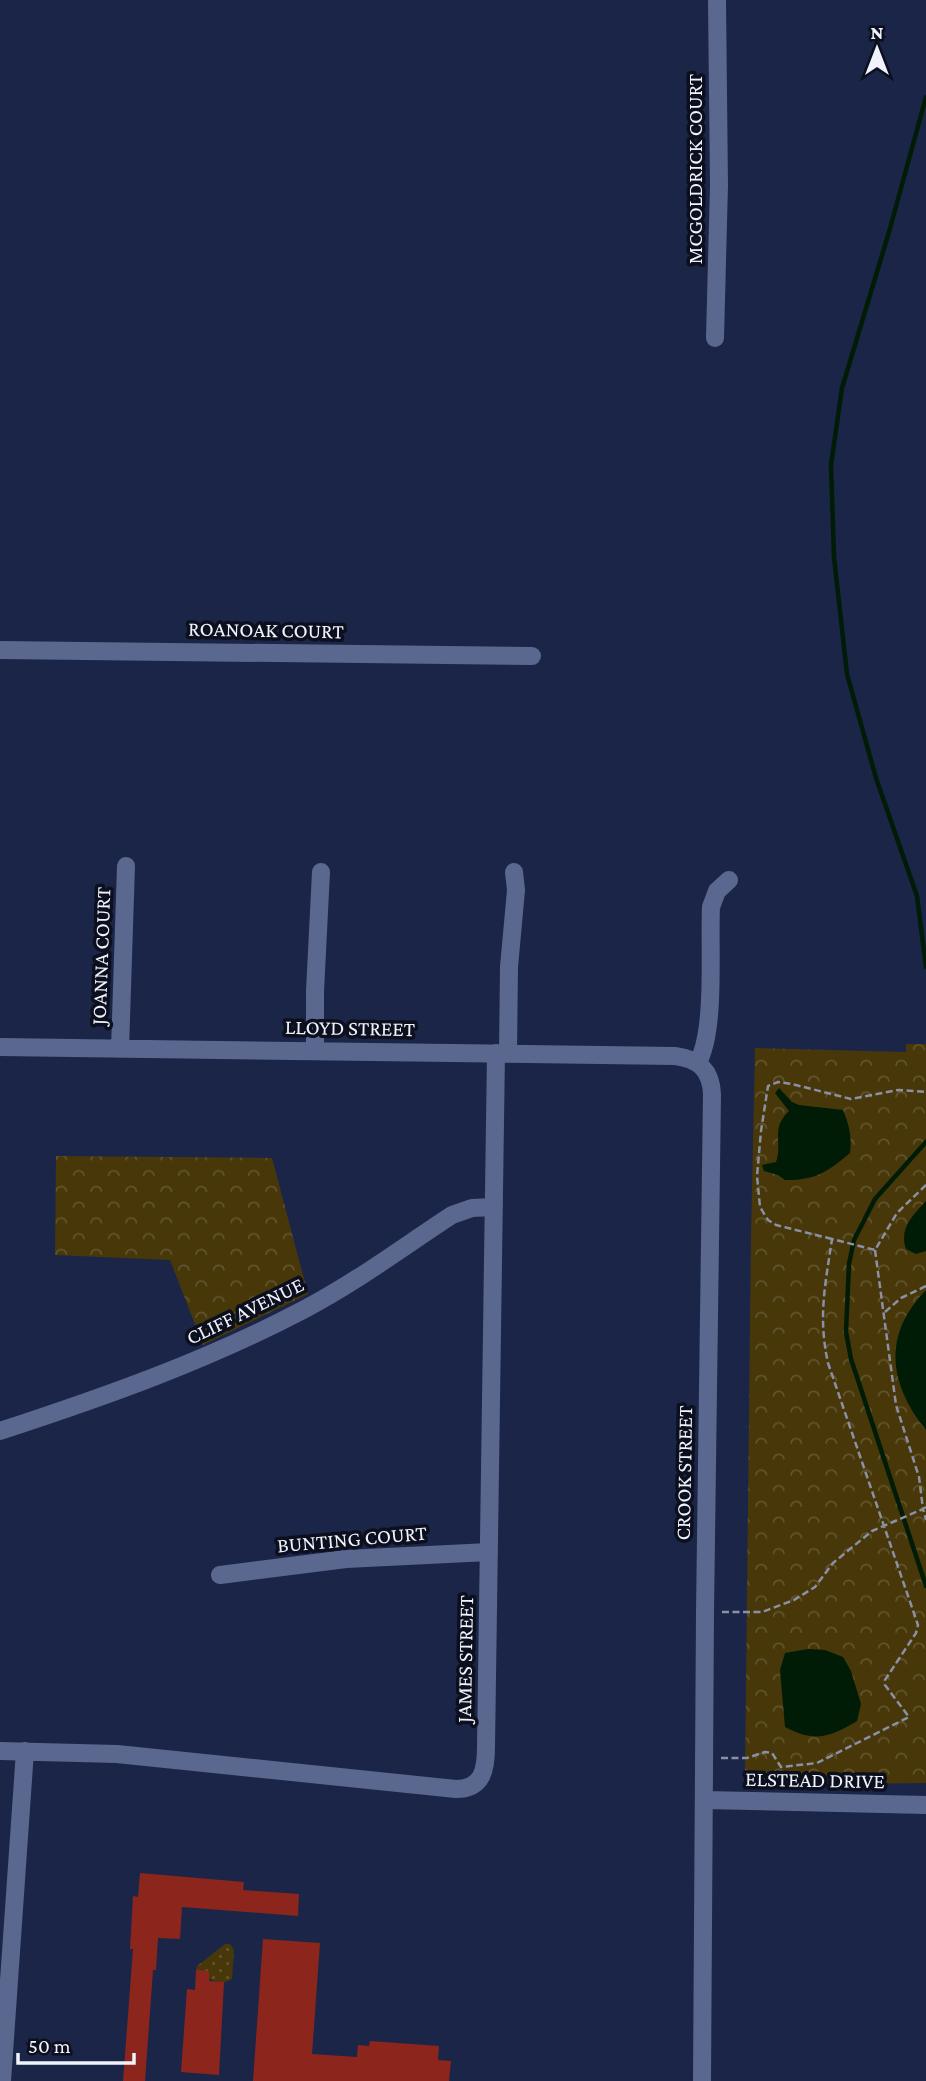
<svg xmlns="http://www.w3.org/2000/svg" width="926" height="2081" viewBox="0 0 926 2081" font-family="'Crimson Pro',serif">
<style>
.grass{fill:url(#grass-dots)}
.park{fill:url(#park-crowns)}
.water{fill:#001c07}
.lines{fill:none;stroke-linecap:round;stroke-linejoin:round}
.stream{stroke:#001c07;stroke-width:4.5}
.building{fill:#8c261c}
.path{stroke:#8a90a5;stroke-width:2.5;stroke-dasharray:7 3.5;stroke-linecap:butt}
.minor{stroke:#5a688f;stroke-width:18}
.labels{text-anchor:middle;stroke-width:7;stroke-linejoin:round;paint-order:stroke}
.street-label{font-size:21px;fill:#f0f3fc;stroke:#0b0f1e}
</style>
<defs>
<pattern id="grass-dots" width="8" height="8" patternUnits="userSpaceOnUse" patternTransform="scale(1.75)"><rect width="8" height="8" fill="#473709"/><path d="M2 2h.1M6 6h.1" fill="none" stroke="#62542e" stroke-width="1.8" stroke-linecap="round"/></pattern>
<pattern id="park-crowns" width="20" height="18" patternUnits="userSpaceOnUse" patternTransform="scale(1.75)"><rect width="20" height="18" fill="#473709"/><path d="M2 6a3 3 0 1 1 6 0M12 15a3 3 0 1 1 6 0" fill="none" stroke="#62542e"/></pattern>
</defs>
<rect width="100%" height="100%" fill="#1b2547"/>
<path class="grass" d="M225,1944H230L234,1950L232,1979C220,1987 207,1979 196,1970L197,1966Z"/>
<path class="park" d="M906,1044H926V1783L770,1785L745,1774L751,1237L755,1048L906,1052Z
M56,1156L272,1158L308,1294L203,1345L170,1260L55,1255Z"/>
<path class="water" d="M779,1088L792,1102L799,1105L843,1110C849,1125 852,1136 850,1153C826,1173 816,1180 785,1180L778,1175L764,1171L762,1165L776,1162C783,1142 770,1129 789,1111L775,1093Z
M926,1201V1251L916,1254L906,1249C899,1229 912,1216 926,1201Z
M925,1291H926V1430C889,1384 882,1336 925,1291Z
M808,1649L825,1650L843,1657L851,1671L861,1704L857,1721C830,1737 815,1743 785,1727L780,1670L785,1653Z"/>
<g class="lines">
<path class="stream" d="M926,97L889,232L842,388L831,465L834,557L847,674L876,778L917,896L926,967
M926,1142L875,1199L854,1240L849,1264L846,1332L851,1359L926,1586"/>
</g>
<path class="building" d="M140,1873L244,1882L243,1890L299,1894L298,1916L182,1907L180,1939L158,1938L156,1970H153L145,2081H123L133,1949H130L133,1896L138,1897Z
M263,1939L320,1943L312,2054L357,2057L358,2045L369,2046L370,2041L439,2046L438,2060L451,2061L449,2081H253Z
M196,1970L209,1971V1981L224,1982L219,2075L181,2072L187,1989L195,1990Z"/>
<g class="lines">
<path class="path" d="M832,1239L776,1225L768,1220L760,1207L757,1176L761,1131L768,1086L778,1082L792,1084L851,1099L898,1090L926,1092
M875,1250L896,1405L919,1477L923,1509L926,1507
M885,1312L901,1298L926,1286
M722,1612H762L794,1600L815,1587L833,1563L872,1531L923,1509L926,1520
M721,1758H747L765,1752L772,1753L781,1767L817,1763L909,1717L885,1685V1680L916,1633L918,1625L828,1363C818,1317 825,1286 832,1239L875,1250L897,1213L926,1185"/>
<path class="minor" d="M715,338L719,185L717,0
M0,650L532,656
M0,1047L675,1056C699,1059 711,1070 712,1094L705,1612L702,2081
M120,1049L126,866
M315,1051V991L321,872
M508,1053L509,967L516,890L514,872
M698,1062C716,1030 709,946 711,907L717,891L729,880
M0,1431C104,1397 206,1361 303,1310C355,1283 403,1247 452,1215L472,1208L494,1207
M220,1575L346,1559L489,1552
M0,1751L117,1754L456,1789C483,1789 486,1769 486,1747L496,1053
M704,1800L926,1805
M2,2081L25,1751"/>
</g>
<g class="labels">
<g class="street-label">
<text transform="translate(695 169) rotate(-90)" y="7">MCGOLDRICK COURT</text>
<text transform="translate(266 630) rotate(1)" y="7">ROANOAK COURT</text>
<text transform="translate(101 956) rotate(-88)" y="7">JOANNA COURT</text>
<text transform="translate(350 1028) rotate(1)" y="7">LLOYD STREET</text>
<text transform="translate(245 1311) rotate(-26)" y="7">CLIFF AVENUE</text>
<text transform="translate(684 1473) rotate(-89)" y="7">CROOK STREET</text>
<text transform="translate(352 1539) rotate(-5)" y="7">BUNTING COURT</text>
<text transform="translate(465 1659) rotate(-89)" y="7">JAMES STREET</text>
<text transform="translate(815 1780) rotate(1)" y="7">ELSTEAD DRIVE</text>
</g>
</g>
<g transform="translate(877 49)" stroke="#0b0f1e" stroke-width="5" paint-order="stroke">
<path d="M0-5L12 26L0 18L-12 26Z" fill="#f0f3fc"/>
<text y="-10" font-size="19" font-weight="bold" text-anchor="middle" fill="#f0f3fc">N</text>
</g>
<path d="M18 2053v10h116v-10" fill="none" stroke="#f0f3fc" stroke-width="3.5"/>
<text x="28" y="2053" font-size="21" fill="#f0f3fc" stroke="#0b0f1e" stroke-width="5" paint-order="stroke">50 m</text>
</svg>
